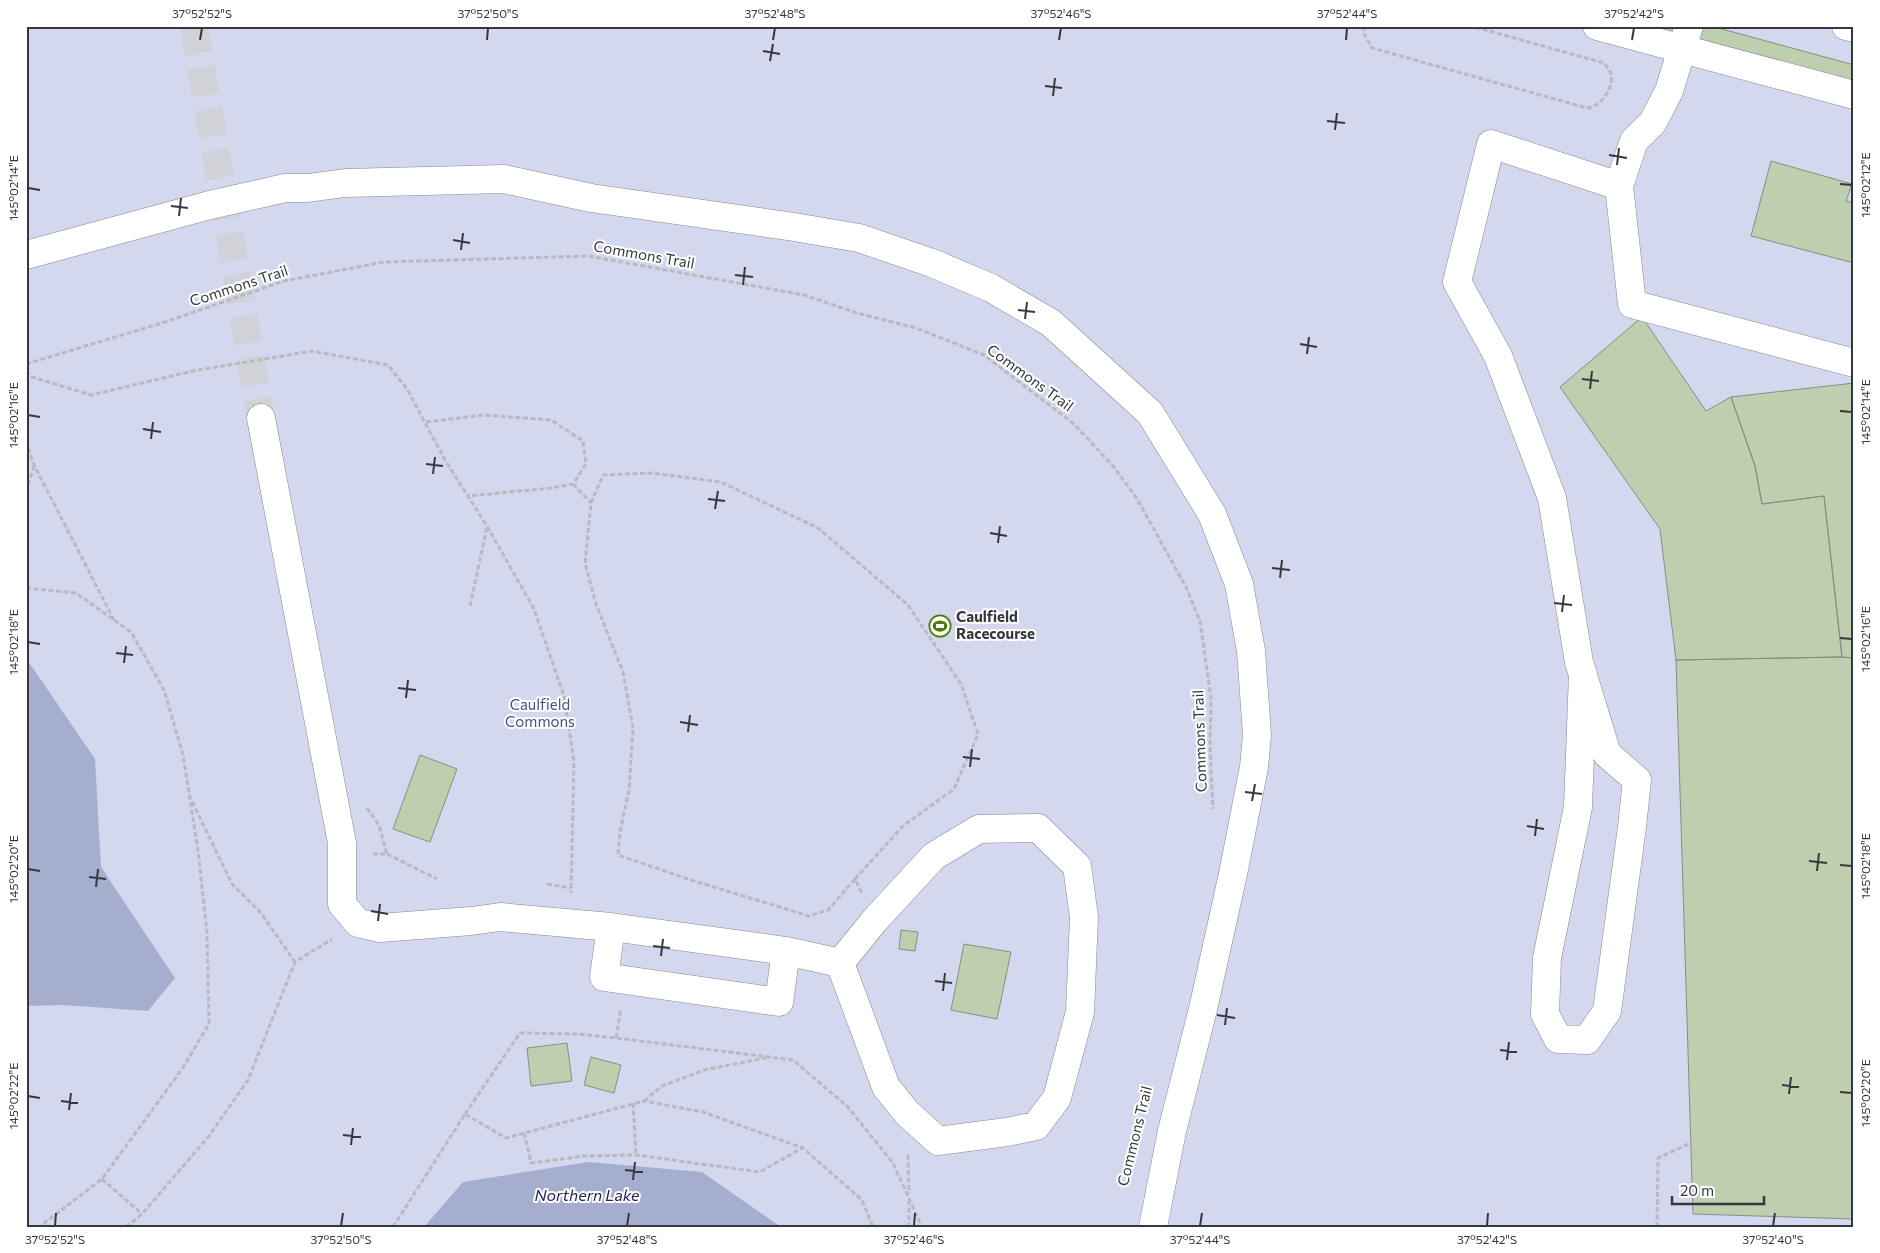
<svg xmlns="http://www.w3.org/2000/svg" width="1880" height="1253" viewBox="0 0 1880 1253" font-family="Commissioner,sans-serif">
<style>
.green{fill:#d3d8ee}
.water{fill:#a6aecf}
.building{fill:#bdcfaf;stroke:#888d84}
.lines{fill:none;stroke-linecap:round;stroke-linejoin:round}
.minor-tunnel{stroke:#d1d2d7;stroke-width:28;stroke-dasharray:28 14;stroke-linecap:butt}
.minor-casing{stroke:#858891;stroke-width:29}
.path{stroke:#b9babf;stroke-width:3;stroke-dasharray:5 2.5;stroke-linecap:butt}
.minor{stroke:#fff;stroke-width:28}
.ticks{fill:none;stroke:#37383d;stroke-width:2}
.labels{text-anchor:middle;stroke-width:4;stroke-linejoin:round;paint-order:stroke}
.street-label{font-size:15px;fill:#37383d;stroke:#fff}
.poi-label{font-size:15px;font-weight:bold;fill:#37383d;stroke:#fff;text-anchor:start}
.park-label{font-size:15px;fill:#47507f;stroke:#fff}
.water-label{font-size:16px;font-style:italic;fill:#202551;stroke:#fff}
.neatline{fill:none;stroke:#37383d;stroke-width:2}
.ticks-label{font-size:12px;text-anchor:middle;fill:#37383d}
</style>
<rect width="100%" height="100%" fill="#f8f9fd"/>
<path class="green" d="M26,26H1854V1227H26Z"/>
<path class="water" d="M26,658L95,759L101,867L175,978L148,1011L63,1005L26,1006Z
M588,1162L702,1172L781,1227H424L463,1182Z"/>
<path class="building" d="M1621,26H1675L1671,40Z
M1702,26H1711L1854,65V90L1696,46Z
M1771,161L1852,184L1846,201L1854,203V263L1751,236Z
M1642,317L1706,411L1731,397L1755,466L1762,504L1824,496L1842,657L1676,660L1660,529L1560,387Z
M1854,383V658L1842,657L1824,496L1762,504L1755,466L1731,397Z
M1842,657L1854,658V1219L1693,1214L1676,660Z
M420,755L457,769L430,842L393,829Z
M901,930L918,932L915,951L899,949Z
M964,944L1011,952L997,1019L951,1010Z
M567,1043L572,1081L531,1086L527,1048Z
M591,1057L621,1065L614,1093L584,1085Z"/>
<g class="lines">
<path class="minor-tunnel" d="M194,26L261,418"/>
<g class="minor-casing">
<path id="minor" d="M1597,26L1854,95
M1689,26L1669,91L1653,122L1634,141L1619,186L1632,304L1854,363
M1846,26L1854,28
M26,255L210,205L285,188H308L345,183L504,179L591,198L794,227L859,238L932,263L991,288L1051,323L1150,413L1212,514L1239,584L1251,651L1257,735L1254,767L1233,874L1203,1009L1172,1131L1153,1227
M261,418L342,843V904L358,923L380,928L471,921L500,917L611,927L786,951L840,963L875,920L934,856L979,829L1038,828L1077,866L1084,917L1080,1012L1057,1098L1036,1126L1007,1132L938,1141L907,1113L886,1087L840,963
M1583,674L1578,807L1547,958L1545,1014L1558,1039L1587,1040L1607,1011L1632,827L1637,780L1607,754L1579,662L1552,498L1498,356L1457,282L1491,144L1619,186
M611,927L604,977L779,1002L786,951"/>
</g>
<path class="path" d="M1364,26L1363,32L1372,48L1587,108C1601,107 1614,88 1611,74C1610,70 1606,66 1604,63L1471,26
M26,364L165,322L284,281L384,262L588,256L804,295L857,313L916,328L984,355L1074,424L1113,466L1136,497L1186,587L1200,621L1211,698L1210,746L1213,809
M26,371L32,377L91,395L193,371L312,351L388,365L407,389L445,460L487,526L534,609L564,696L574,761L571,893
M426,422L484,415L551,420L583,441L586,464L573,484L552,488L468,496
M26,441L34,465L115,622
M573,484L591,503
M26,492L34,466
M26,588L76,593L131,632L164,690L183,755L198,850L207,933L209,1024L182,1069L102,1179L39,1227
M470,606L487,527
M189,795L232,884L261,913L295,962
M367,808L379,825L387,854H371
M387,854L437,879
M855,879L828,910L809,916L691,880L618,855L620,832L629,790L633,728L623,672L596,604L585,563L591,503L603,475L651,473L721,482L818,528L908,605L961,684L978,734L954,789L903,826L855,879L862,893
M547,884L571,888
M616,1038L621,1009
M644,1101L662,1086L704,1070L770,1057
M633,1103L636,1155
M465,1114L520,1033L577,1034L616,1038L793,1060L847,1106L893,1163L922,1227
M524,1133L531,1163L584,1156L636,1155L760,1172L802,1148
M908,1155L909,1194
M102,1179L142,1214
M909,1200V1227
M126,1227L142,1214L209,1136L248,1080L295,962L332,939
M393,1227L465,1114L506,1138L644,1101L703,1112L803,1148L862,1200L873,1227
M1657,1227L1658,1158L1691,1143"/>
<use href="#minor" class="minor"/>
</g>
<path class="ticks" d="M200,40L202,28M487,40L488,28M773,40L775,28M1059,40L1061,28M1346,40L1347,28M1632,40L1634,28M763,51L780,54M770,61L773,44M1045,86L1062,88M1053,96L1055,78M1327,121L1345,123M1335,130L1337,113M1609,155L1627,158M1617,165L1619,148M1840,184L1852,185M28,188L40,190M171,206L188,208M179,216L181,198M453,240L470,243M461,250L463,233M735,275L753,277M743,285L745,267M1018,310L1035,312M1025,319L1027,302M1300,344L1317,347M1307,354L1309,337M1582,379L1599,381M1590,389L1592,371M1840,411L1852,412M28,415L40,417M143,429L161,432M151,439L153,422M426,464L443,466M433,474L435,457M708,499L725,501M715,509L718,491M990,533L1007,536M998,543L1000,526M1272,568L1290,570M1280,578L1282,560M1554,603L1572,605M1562,612L1564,595M1840,638L1852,639M28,642L40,644M116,653L133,655M124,663L126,646M398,688L416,690M406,698L408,680M680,722L698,725M688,732L690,715M963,757L980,759M970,767L972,749M1245,792L1262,794M1252,801L1255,784M1527,826L1544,829M1535,836L1537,819M1809,861L1827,863M1840,865L1852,866M28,869L40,871M1817,871L1819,853M89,877L106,879M96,887L98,869M371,911L388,914M378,921L380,904M653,946L670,948M661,956L663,939M935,981L952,983M943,991L945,973M1217,1015L1235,1018M1225,1025L1227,1008M1500,1050L1517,1052M1507,1060L1509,1042M1782,1085L1799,1087M1840,1092L1852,1093M1789,1094L1791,1077M28,1096L40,1098M61,1101L78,1103M69,1110L71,1093M343,1135L361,1137M351,1145L353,1128M625,1170L643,1172M633,1180L635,1162M55,1226L56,1213M341,1226L343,1213M627,1226L629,1213M914,1226L915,1213M1200,1226L1202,1213M1487,1226L1488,1213M1773,1226L1775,1213"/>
<defs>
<g id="stadium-ring" transform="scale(1.125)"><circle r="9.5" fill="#fff" stroke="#4b7c06" stroke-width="1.5"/><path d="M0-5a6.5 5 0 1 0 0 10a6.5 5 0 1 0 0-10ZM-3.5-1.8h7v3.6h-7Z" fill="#4b7c06"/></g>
</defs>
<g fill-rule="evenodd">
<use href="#stadium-ring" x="940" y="626"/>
</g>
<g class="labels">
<g class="street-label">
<text transform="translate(644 255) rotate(10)" y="5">Commons Trail</text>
<text transform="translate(239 286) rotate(-18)" y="5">Commons Trail</text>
<text transform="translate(1030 378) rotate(36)" y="5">Commons Trail</text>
<text transform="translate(1200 741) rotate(-92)" y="5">Commons Trail</text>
<text transform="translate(1135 1136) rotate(-76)" y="5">Commons Trail</text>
</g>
<g class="poi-label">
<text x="956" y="622">Caulfield<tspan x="956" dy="17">Racecourse</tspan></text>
</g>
<g class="park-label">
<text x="540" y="710">Caulfield<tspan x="540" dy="17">Commons</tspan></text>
</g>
<g class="water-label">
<text x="587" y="1201">Northern Lake</text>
</g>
</g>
<rect width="1880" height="1253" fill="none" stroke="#ffffff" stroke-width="55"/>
<path d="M1672 1196v8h92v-8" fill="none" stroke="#37383d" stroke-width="2.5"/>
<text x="1680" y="1196" font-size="15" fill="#37383d" stroke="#ffffff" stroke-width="4" paint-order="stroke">20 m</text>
<rect x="28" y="28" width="1824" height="1198" class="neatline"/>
<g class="ticks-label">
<text x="202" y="18">37°52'52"S</text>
<text x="488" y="18">37°52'50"S</text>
<text x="775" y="18">37°52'48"S</text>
<text x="1061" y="18">37°52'46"S</text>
<text x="1347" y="18">37°52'44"S</text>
<text x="1634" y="18">37°52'42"S</text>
<text transform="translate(1866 185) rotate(-90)" y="4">145°02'12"E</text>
<text transform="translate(14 188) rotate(-90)" y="4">145°02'14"E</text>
<text transform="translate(1866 412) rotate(-90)" y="4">145°02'14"E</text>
<text transform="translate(14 415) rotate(-90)" y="4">145°02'16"E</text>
<text transform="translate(1866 639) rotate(-90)" y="4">145°02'16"E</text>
<text transform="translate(14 642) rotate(-90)" y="4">145°02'18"E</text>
<text transform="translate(1866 866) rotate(-90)" y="4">145°02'18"E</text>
<text transform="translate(14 869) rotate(-90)" y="4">145°02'20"E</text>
<text transform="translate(1866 1093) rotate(-90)" y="4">145°02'20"E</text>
<text transform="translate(14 1096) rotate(-90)" y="4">145°02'22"E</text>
<text x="55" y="1244">37°52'52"S</text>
<text x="341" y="1244">37°52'50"S</text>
<text x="627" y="1244">37°52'48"S</text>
<text x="914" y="1244">37°52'46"S</text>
<text x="1200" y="1244">37°52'44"S</text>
<text x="1487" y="1244">37°52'42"S</text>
<text x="1773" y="1244">37°52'40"S</text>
</g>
</svg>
